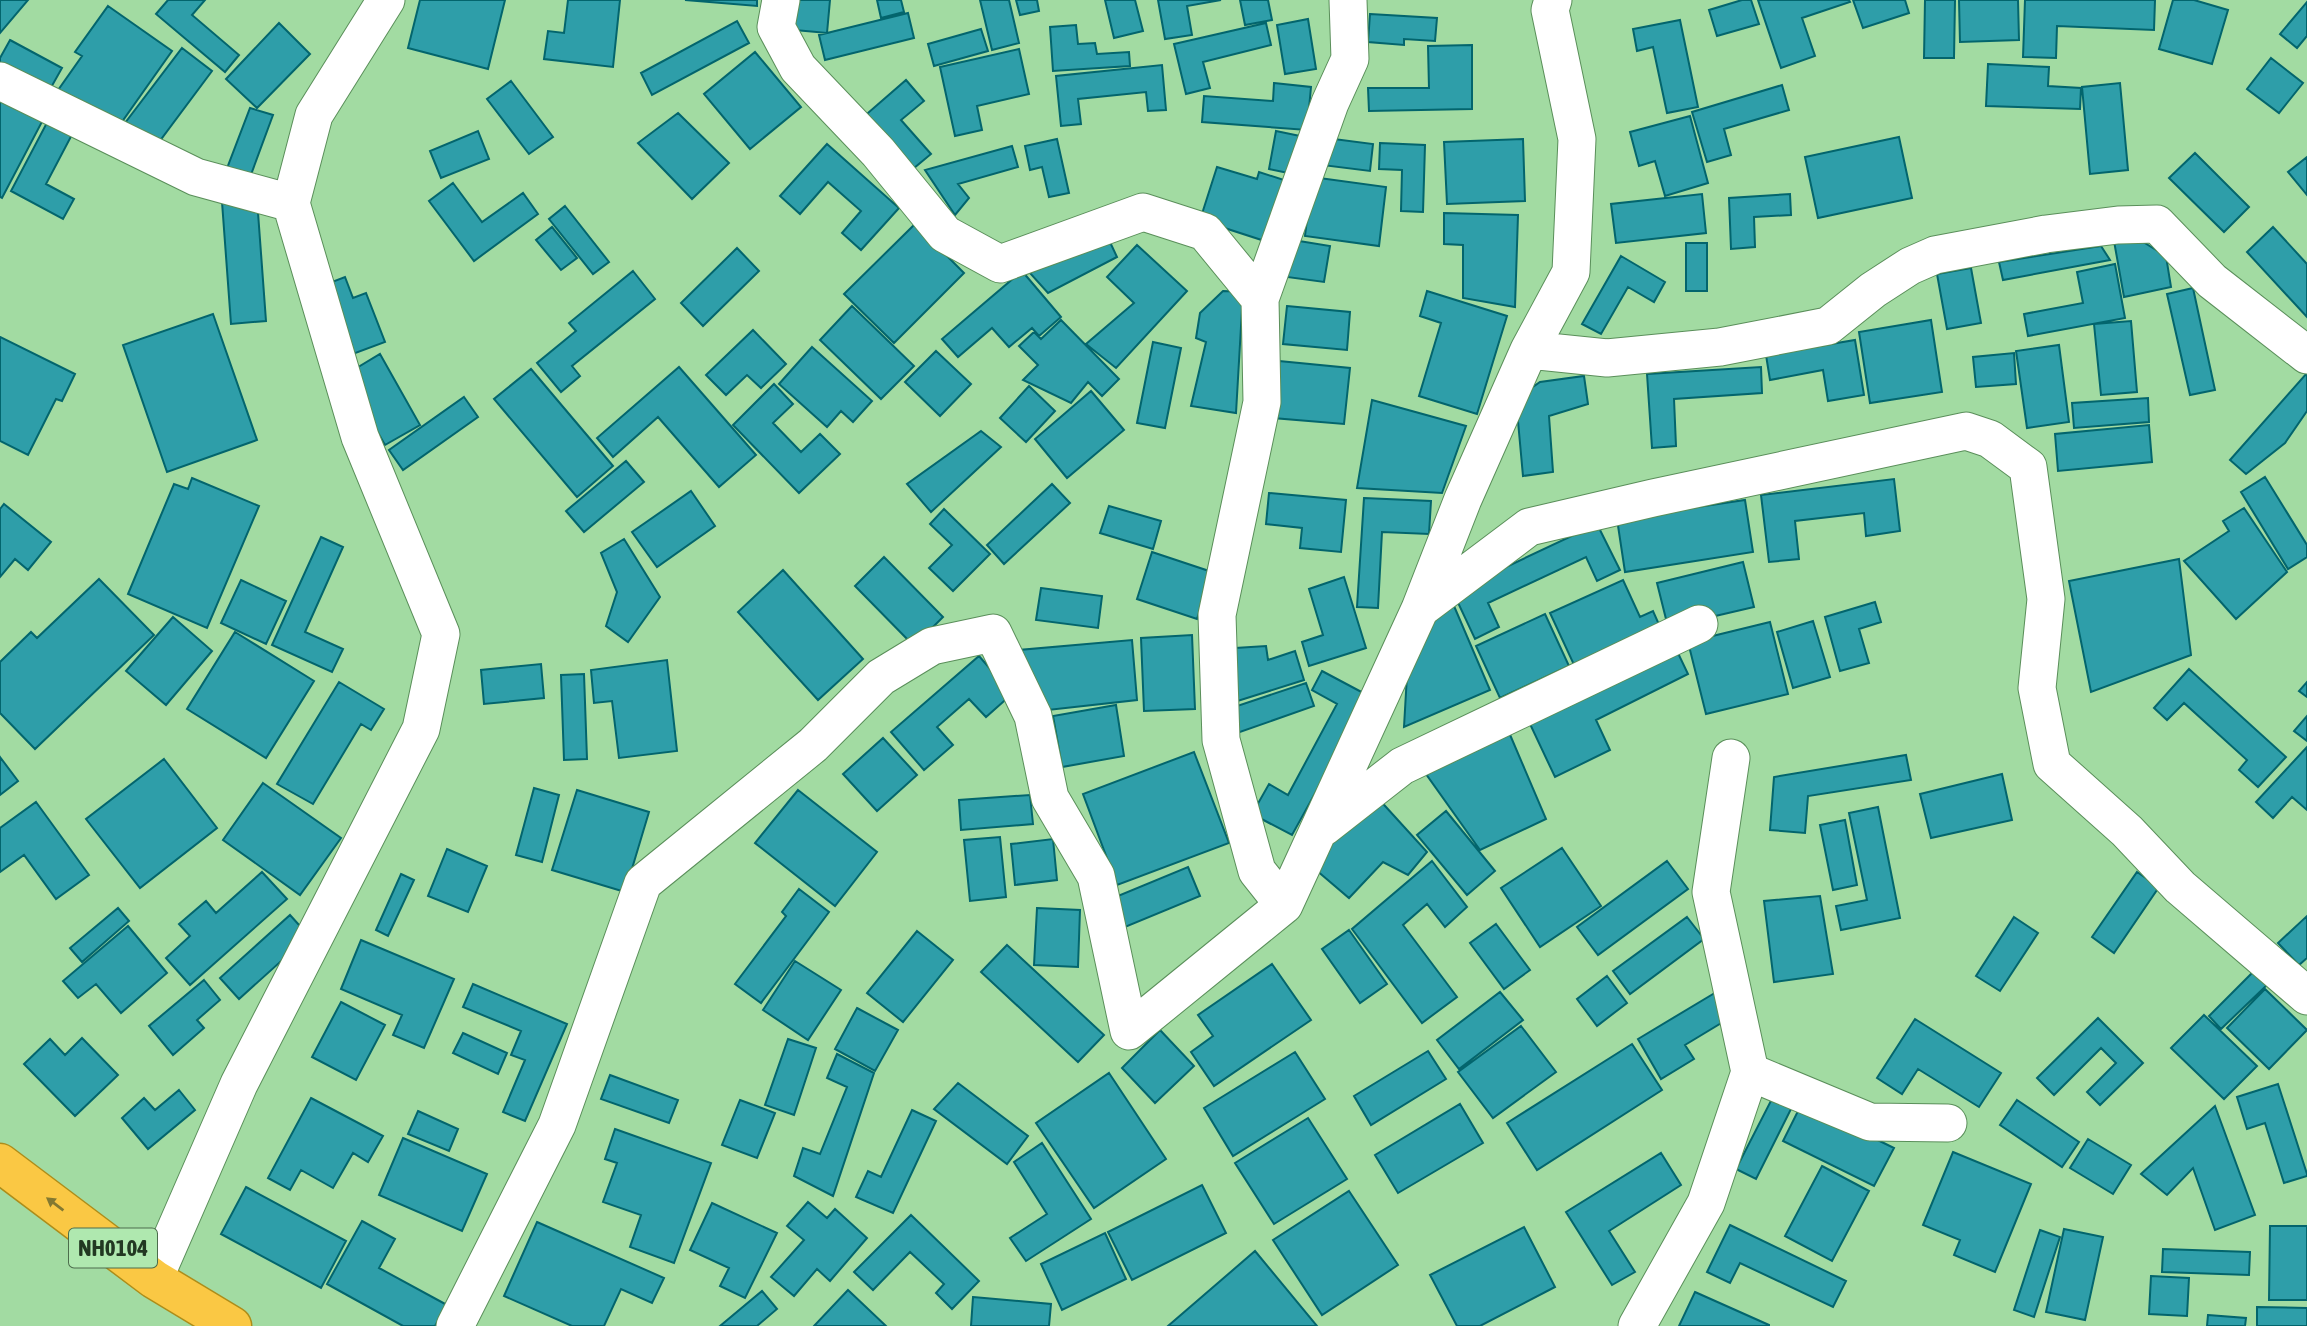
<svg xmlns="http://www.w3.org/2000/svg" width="2307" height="1326" viewBox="0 0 2307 1326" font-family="'Asap Condensed',sans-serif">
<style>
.building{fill:#2e9ea9;stroke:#03656d;stroke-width:2}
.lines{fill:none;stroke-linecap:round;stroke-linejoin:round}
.minor-casing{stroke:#5a8f5a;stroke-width:39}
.trunk-casing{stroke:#ad8d1a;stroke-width:41}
.minor{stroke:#fff;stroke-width:37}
.trunk{stroke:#fac844;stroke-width:38}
.oneway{fill:#837931}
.labels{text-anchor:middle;stroke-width:5;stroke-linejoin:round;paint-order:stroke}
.shield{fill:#afe8af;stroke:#4c6d4c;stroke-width:2}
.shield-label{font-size:23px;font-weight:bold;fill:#223822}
</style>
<rect width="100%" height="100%" fill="#a2dba2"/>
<path class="building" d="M0,0H28L0,33Z
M168,0H205L192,15L239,55L225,72L156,14Z
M420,0H505L488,69L408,48Z
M568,0H620L613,67L544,59L548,31L564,33Z
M685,0H757V6Z
M787,0H830L827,33L784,29Z
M877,0H901L904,12L881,18Z
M980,0H1009L1019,43L992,50Z
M1016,0H1037L1039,11L1020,15Z
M1105,0H1135L1143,31L1114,38Z
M1158,0H1221L1187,6L1192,35L1165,39Z
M1240,0H1268L1272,20L1245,25Z
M1742,0H1751L1759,24L1717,36L1709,10Z
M1758,0H1849L1850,2L1802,18L1815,56L1781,68Z
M1853,0H1905L1909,13L1863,28Z
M1925,0H1955L1954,58H1924Z
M1959,0H2018L2019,40L1960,42Z
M2025,0H2155L2154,30L2057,26L2056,58L2023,57Z
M2173,0H2194L2228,10L2212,64L2159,49Z
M2307,2V36L2297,48L2280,34Z
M108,6L172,51L114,133L56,93L82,56L75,52Z
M908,13L914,38L825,60L819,35Z
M1370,14L1437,18L1435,41L1404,39V45L1368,42Z
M1308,19L1316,69L1285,74L1277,25Z
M1680,20L1698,107L1667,113L1653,47L1637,51L1633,29Z
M737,21L749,43L652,95L641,73Z
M279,23L310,54L257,108L226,79Z
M1266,23L1271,45L1203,62L1210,88L1186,94L1174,44Z
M1076,25L1078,44L1095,43L1097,54L1129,52L1130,66L1053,71L1050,27Z
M981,29L988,51L934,66L928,44Z
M10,40L62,68L44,100L0,76V58Z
M1472,45V109L1369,111L1368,88H1429L1428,46Z
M182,48L212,71L156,146L125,123Z
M1019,49L1029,94L977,106L982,130L955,136L940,67Z
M755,52L801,107L750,149L704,94Z
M2271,58L2303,83L2279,113L2247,89Z
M1988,64L2049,67L2048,86L2081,88L2080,109L1986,106Z
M1162,65L1166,110L1148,111L1146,92L1078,99L1081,124L1061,126L1056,76Z
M906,80L924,101L901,120L931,154L908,173L861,119Z
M511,81L553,137L529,154L487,99Z
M1274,83L1311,87L1307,130L1202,122L1204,96L1273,101Z
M2120,83L2128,170L2090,174L2082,87Z
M1782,85L1789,110L1724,129L1731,155L1707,162L1692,112Z
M0,93L45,116L2,198L0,197Z
M250,108L273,115L249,180L226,171Z
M678,113L729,163L692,199L638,143Z
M51,115L76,127L46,184L74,199L63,219L11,191Z
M1690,116L1708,183L1665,196L1655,161L1639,166L1630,132Z
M478,131L489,159L441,178L430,151Z
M1276,131L1305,137L1298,175L1269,169Z
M1899,137L1912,198L1818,218L1805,157Z
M1326,138L1373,144L1370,171L1322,165Z
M1057,139L1069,193L1049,197L1042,167L1030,170L1025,146Z
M1523,139L1525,201L1447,204L1444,142Z
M1380,143L1425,145L1423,212L1401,211L1402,170L1379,169Z
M827,144L899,208L861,250L842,233L861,211L828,182L800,214L780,196Z
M1012,146L1018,167L958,184L969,198L955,215L925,170Z
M2195,153L2249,207L2224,232L2169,178Z
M2307,157V195L2288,172Z
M1217,167L1257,179L1259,172L1293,183L1274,244L1200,220Z
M1312,177L1386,187L1379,246L1305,236Z
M453,183L482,222L523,193L538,214L474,261L429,201Z
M1702,194L1706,233L1616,243L1611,204Z
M1790,194L1791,215L1754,217L1755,247L1731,249L1729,198Z
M257,199L266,321L231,324L222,202Z
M565,206L609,262L593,274L549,219Z
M1444,213L1518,215L1515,307L1463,298V245L1444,244Z
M915,224L964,273L894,343L844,294Z
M552,227L577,258L561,270L536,240Z
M2273,227L2307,264V317L2247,252Z
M2135,237L2166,256L2171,287L2124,297L2114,241Z
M1109,240L1117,257L1048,293L1029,272Z
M1293,240L1330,246L1324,282L1287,277Z
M1686,243H1707V291H1686Z
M1137,245L1187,291L1116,368L1086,344L1134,303L1107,277Z
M2101,246L2110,260L2003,280L1999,262Z
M737,248L759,271L703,326L681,303Z
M1621,256L1665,282L1654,302L1628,287L1601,334L1582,324Z
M2115,264L2125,318L2028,336L2024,314L2083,303L2077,272Z
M1971,268L1981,323L1947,329L1937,274Z
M633,271L655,299L572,366L580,376L561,392L537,363L576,331L569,323Z
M1022,271L1061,317L1039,336L1032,328L1009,347L992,328L958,357L942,339Z
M345,277L353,298L366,293L385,342L350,355L324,285Z
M2193,288L2215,390L2190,395L2167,294Z
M1223,291L1243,292L1236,413L1191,406L1206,342L1196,338L1200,313Z
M1427,291L1507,316L1477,414L1419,396L1441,323L1420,316Z
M852,306L914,366L881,399L820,340Z
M1287,306L1350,312L1347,350L1283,344Z
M213,314L257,440L167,472L123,345Z
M1061,320L1119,379L1102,396L1088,382L1071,403L1023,380L1038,365L1019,346L1034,332L1041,339Z
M1931,320L1942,392L1870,403L1859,332Z
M2131,321L2137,392L2101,395L2094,324Z
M753,330L786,364L761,388L747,375L726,395L706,375Z
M0,337L75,374L62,401L56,399L28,455L0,441Z
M1855,340L1864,395L1828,401L1823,370L1770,380L1766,355Z
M1153,342L1181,348L1165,428L1137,423Z
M2059,345L2069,422L2027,428L2016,351Z
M812,347L872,401L853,422L841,411L827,427L779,384Z
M936,351L971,384L940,416L905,382Z
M2014,353L2016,384L1976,387L1973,357Z
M380,354L420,425L385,445L345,375Z
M1279,361L1350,368L1344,424L1273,418Z
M679,367L756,455L719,487L658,417L613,457L597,438Z
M1761,367L1762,393L1674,399L1676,446L1652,448L1647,374Z
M531,369L613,466L577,497L494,399Z
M2307,373V411L2285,443L2246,474L2230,460Z
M1584,376L1588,404L1549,416L1553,472L1523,476L1516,399L1540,382Z
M774,384L793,404L773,423L801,452L820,434L840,454L799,493L733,425Z
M1029,386L1055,411L1026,442L1000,418Z
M1091,391L1124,430L1067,478L1035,439Z
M464,397L478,417L403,470L389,450Z
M2148,398L2149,422L2074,428L2072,403Z
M1372,400L1466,426L1442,493L1357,488Z
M2149,425L2152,462L2058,471L2055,434Z
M981,431L1001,447L931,512L907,484Z
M626,461L644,482L584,532L566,511Z
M2265,477L2307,545V557L2288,569L2241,492Z
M192,478L259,506L207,628L128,594L174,484L188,489Z
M1894,479L1900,531L1866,536L1864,513L1795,521L1799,559L1769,562L1761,495Z
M1052,484L1070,503L1004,564L987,545Z
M691,491L715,526L657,567L632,532Z
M1269,493L1346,500L1341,552L1300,548L1302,528L1266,524Z
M1364,498L1431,501L1429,534L1382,532L1378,608L1357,607Z
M1745,500L1753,552L1625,572L1617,519Z
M4,504L51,542L28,570L15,559L0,577V509Z
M1109,506L1161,521L1153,549L1100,533Z
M2244,508L2287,572L2236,619L2184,561L2229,531L2223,521Z
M944,509L990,554L953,591L929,568L952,545L930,524Z
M1597,524L1620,570L1597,581L1586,557L1488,603L1499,627L1475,639L1453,592Z
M321,537L343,547L305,632L343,649L332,672L272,645Z
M624,539L660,597L628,642L606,626L617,592L601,553Z
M1152,552L1212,572L1197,619L1137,599Z
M884,557L943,617L914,646L855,586Z
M2179,559L2191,655L2091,692L2069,581Z
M1743,562L1754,607L1668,627L1657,583Z
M783,570L863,659L818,700L738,612Z
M1344,577L1366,648L1309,666L1302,642L1323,635L1309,589Z
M99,579L154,635L35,749L0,713V662L31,632L37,638Z
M241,580L286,601L266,644L221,623Z
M1623,580L1640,617L1653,611L1661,629L1575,667L1550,613Z
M1041,588L1102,596L1098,628L1036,620Z
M1448,592L1490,690L1404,727L1407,675Z
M1875,602L1881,622L1859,629L1869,663L1840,671L1825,617Z
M1545,614L1569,666L1500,698L1476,646Z
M173,617L212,651L166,705L126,671Z
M1813,621L1830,677L1793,688L1777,632Z
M1770,622L1788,694L1706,714L1688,642Z
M235,632L314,681L266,758L187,709Z
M1192,635L1195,709L1144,711L1141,638Z
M1132,640L1137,700L1039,711L1019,650Z
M1266,646L1268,660L1295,651L1304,680L1225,705L1220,649Z
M1677,651L1688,674L1596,720L1610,750L1555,777L1530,724Z
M979,656L1012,694L986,717L969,699L937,727L953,745L924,770L891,732Z
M667,660L677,751L619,758L612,701L594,703L591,670Z
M541,664L544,698L484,704L481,670Z
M2189,669L2286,757L2258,787L2239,770L2247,760L2184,703L2167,720L2154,708Z
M1322,671L1369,696L1292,835L1252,814L1269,784L1288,795L1337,704L1312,690Z
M584,674L587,759L564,760L561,675Z
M339,682L384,709L371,730L361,724L313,804L277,784Z
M2307,682V697L2299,691Z
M1306,683L1314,706L1237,733L1228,709Z
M1116,705L1124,756L1062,767L1053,716Z
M2307,716V741L2294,731Z
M1508,730L1546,819L1480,850L1426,774Z
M883,738L917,775L877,811L843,774Z
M2307,747V810L2292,797L2273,818L2256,802Z
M1194,752L1229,843L1117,885L1083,794Z
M1906,755L1911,780L1808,796L1805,833L1770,830L1774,777Z
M0,757L18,781L0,795Z
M164,759L217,828L140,888L86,819Z
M2002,774L2012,820L1931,838L1920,794Z
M263,783L341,838L300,895L223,840Z
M534,788L559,795L542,862L516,855Z
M577,790L649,812L625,892L552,870Z
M798,790L877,852L835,906L755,843Z
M1030,795L1033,824L961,830L959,800Z
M1376,796L1427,852L1408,875L1383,862L1349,898L1309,864Z
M36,802L89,875L56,899L24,855L0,872V828Z
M1878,807L1900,918L1841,930L1836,906L1867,900L1849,813Z
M1446,811L1495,871L1467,895L1417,835Z
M1845,820L1857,885L1833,890L1820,825Z
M1000,837L1006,897L970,901L964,840Z
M1053,839L1057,880L1015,885L1011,844Z
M1562,848L1601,906L1540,947L1501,888Z
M447,849L487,866L468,912L428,896Z
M1432,861L1467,907L1445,927L1427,904L1403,925L1457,997L1422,1023L1352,929Z
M1667,861L1688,889L1598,955L1577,927Z
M1188,867L1200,896L1125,927L1113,898Z
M262,872L287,899L190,985L166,958L190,936L179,924L206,901L216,913Z
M2137,872L2159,887L2114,953L2092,937Z
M401,874L414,880L388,936L376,930Z
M799,889L829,912L761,1003L735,984L786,916L782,912Z
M1820,896L1833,974L1774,982L1764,901Z
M118,908L129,921L82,962L70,948Z
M1037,908L1080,910L1078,967L1034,965Z
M290,915L309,936L239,999L220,978Z
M2307,916V958L2299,965L2278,943Z
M1687,917L1704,939L1630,994L1613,971Z
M2014,917L2038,933L2000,991L1976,976Z
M1496,924L1530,970L1504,989L1470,943Z
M128,926L167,973L121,1013L96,984L78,998L63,981Z
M1349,930L1387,984L1360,1003L1322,949Z
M917,931L953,960L903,1022L867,993Z
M361,940L454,979L424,1048L393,1035L402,1015L341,989Z
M1007,945L1104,1035L1078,1062L981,972Z
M795,961L841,990L808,1040L763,1010Z
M1272,964L1311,1020L1214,1086L1191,1052L1213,1036L1198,1015Z
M2254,971L2267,985L2221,1029L2209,1016Z
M1607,976L1627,1003L1597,1026L1577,999Z
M204,980L220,1000L197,1020L204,1028L173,1055L149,1026Z
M473,984L567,1024L525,1121L503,1112L525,1060L511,1055L521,1031L463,1007Z
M2265,989L2307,1030L2269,1069L2227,1028Z
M1718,991L1733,1016L1685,1045L1694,1059L1661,1079L1638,1039Z
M1500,992L1523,1020L1459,1069L1437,1040Z
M341,1002L385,1025L356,1080L312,1057Z
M857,1008L898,1030L875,1071L835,1049Z
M2204,1015L2257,1066L2224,1099L2171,1048Z
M2098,1018L2143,1063L2100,1105L2087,1092L2116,1063L2101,1048L2054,1095L2037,1078Z
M1915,1019L2001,1073L1979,1107L1918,1069L1902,1094L1877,1078Z
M1521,1026L1556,1072L1493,1118L1458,1072Z
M1160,1030L1194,1066L1155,1103L1122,1068Z
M463,1033L507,1053L498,1074L453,1053Z
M82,1038L118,1075L75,1116L24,1064L50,1039L65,1055Z
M788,1039L816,1048L794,1115L765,1105Z
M1632,1044L1662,1090L1537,1170L1507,1123Z
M1428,1051L1446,1079L1371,1125L1354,1096Z
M1295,1052L1325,1099L1233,1156L1204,1108Z
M837,1054L874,1073L833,1196L794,1176L803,1148L820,1154L847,1087L827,1078Z
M1109,1073L1166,1159L1094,1208L1036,1123Z
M610,1075L678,1100L669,1123L601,1099Z
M958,1083L1028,1136L1007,1164L934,1109Z
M2278,1084L2307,1174V1176L2284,1183L2265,1123L2247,1129L2237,1097Z
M1777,1089L1796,1099L1756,1179L1736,1169Z
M179,1090L195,1110L148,1149L122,1118L144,1098L155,1110Z
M311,1098L383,1136L368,1162L353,1153L333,1188L301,1170L290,1190L268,1178Z
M740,1100L775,1113L757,1158L722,1145Z
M2017,1100L2079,1142L2062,1167L2000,1125Z
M1802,1103L1894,1148L1874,1186L1783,1141Z
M1460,1104L1483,1143L1398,1193L1375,1155Z
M2215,1106L2255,1215L2215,1230L2193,1168L2167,1195L2141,1174Z
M912,1110L936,1121L893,1213L856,1197L868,1171L881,1177Z
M418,1111L458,1129L449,1151L408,1134Z
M1308,1118L1347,1179L1274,1224L1235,1163Z
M615,1129L711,1163L674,1263L630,1247L641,1215L603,1202L617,1163L605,1159Z
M403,1138L487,1174L462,1231L379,1195Z
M2088,1139L2131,1165L2113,1194L2070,1168Z
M1042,1143L1091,1219L1026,1261L1010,1238L1047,1214L1014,1162Z
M1953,1152L2031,1184L1995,1272L1954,1255L1960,1240L1923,1225Z
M1661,1153L1681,1185L1609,1231L1635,1272L1612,1285L1566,1212Z
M1822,1166L1869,1191L1832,1261L1785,1236Z
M1202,1185L1226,1233L1132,1280L1108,1232Z
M246,1187L346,1241L321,1288L221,1234Z
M1349,1191L1398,1265L1322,1315L1273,1240Z
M808,1202L827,1218L835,1209L867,1238L830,1281L817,1269L794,1296L771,1277L804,1240L787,1226Z
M712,1203L777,1233L745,1298L720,1286L729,1268L690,1250Z
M911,1215L979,1281L952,1309L936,1293L944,1284L910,1252L873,1290L854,1272Z
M362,1221L395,1239L379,1268L447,1305L435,1326H403L327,1284Z
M537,1222L664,1278L652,1303L621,1289L604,1326H572L504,1296Z
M1730,1225L1846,1281L1833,1307L1740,1263L1730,1283L1707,1272Z
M2270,1226H2307V1300H2269Z
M1524,1227L1555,1287L1480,1326H1457L1430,1275Z
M2064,1229L2103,1237L2085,1320L2046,1312Z
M2040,1230L2060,1237L2034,1317L2014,1310Z
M1105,1233L1126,1279L1062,1310L1041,1264Z
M2163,1249L2250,1252L2249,1275L2162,1272Z
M1255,1251L1317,1326H1168Z
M2151,1276L2189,1278L2187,1316L2149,1314Z
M848,1290L886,1326H814Z
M762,1291L777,1309L757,1326H720Z
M1695,1292L1769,1325V1326H1679Z
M973,1297L1051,1304L1049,1326H971Z
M2257,1307L2307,1308V1326H2257Z
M2208,1315L2246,1318L2245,1326H2207Z"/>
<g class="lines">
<g class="minor-casing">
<path id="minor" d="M781,0L776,27L798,68L878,152L945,234L1000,264L1143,212L1205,232L1260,299L1262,402L1217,615L1221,740L1257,871L1284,905
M0,81L196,177L291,203
M1260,299L1330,103L1350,59L1348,0
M1529,350L1607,358L1720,347L1828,326L1873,290L1910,266L1935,255L2046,234L2118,225L2157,224L2212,281L2307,355
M1420,609L1529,527L1653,498L1966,431L1990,439L2028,467L2046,599L2037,688L2052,764L2127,831L2180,887L2307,996
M1324,827L1402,766L1699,624
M1750,1072L1870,1122L1948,1123
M154,1279L239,1084L421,729L441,634L360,437L291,203L314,115L386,0
M455,1326L557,1125L643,883L813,745L881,677L932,646L993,633L1033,716L1050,798L1096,876L1129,1031L1284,905L1420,609L1463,499L1529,350L1571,272L1577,139L1550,10L1553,0
M1637,1326L1706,1203L1750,1072L1711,892L1731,758"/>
</g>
<g class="trunk-casing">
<path id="trunk" d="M0,1163L154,1279L232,1326"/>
</g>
<use href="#minor" class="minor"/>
<use href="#trunk" class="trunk"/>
</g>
<defs><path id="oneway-solid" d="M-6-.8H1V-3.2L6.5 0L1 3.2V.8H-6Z" transform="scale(1.75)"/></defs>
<use class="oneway" href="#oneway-solid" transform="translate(55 1204) rotate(-143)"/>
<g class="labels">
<rect class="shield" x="69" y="1228.5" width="88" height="39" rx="5"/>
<g class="shield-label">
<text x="113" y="1256">NH0104</text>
</g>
</g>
</svg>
